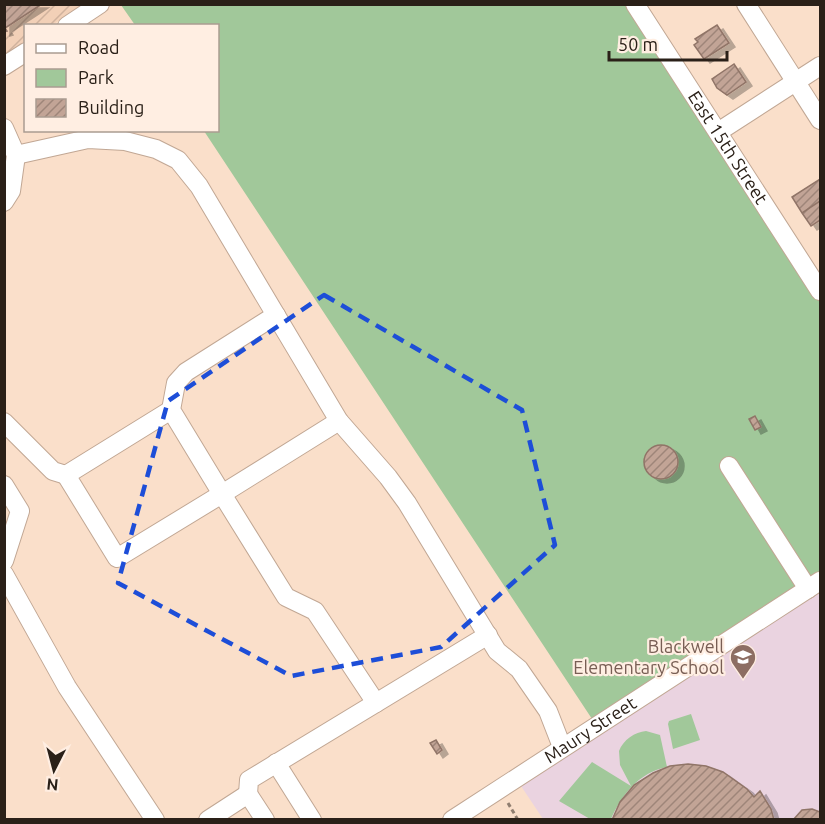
<svg xmlns="http://www.w3.org/2000/svg" width="825" height="824" viewBox="0 0 825 824" font-family="Ubuntu,sans-serif">
<style>
.industrial{fill:url(#industrial-furrows)}
.education{fill:#ead3e0}
.green{fill:#a1c89a}
.building{fill:url(#building-hatch);stroke:#907467;stroke-width:1.5;filter:url(#shadow)}
.lines{fill:none;stroke-linecap:round;stroke-linejoin:round}
.minor-casing{stroke:#c1a794;stroke-width:20}
.path{stroke:#907e70;stroke-width:3;stroke-dasharray:4.5 3;stroke-linecap:butt}
.minor{stroke:#fff;stroke-width:18}
.marked{fill:none;stroke:#1d4ed8;stroke-width:4.5;stroke-dasharray:12 8;stroke-linejoin:round}
.labels{text-anchor:middle;stroke-width:4.5;stroke-linejoin:round;paint-order:stroke}
.street-label{font-size:18px;fill:#2a2018;stroke:#ffeee2}
.education-label{font-size:18px;fill:#785e54;stroke:#ffeee2;text-anchor:end}
</style>
<defs>
<pattern id="industrial-furrows" width="10" height="10" patternUnits="userSpaceOnUse" patternTransform="scale(1.5)"><rect width="10" height="10" fill="#f2d0b7"/><path d="M-1 1l2-2M0 10L10 0M9 11l2-2" fill="none" stroke="#d0b29d"/></pattern>
<pattern id="building-hatch" width="6" height="6" patternUnits="userSpaceOnUse" patternTransform="scale(1.5)"><rect width="6" height="6" fill="#c2a496"/><path d="M-1 1l2-2M0 6l6-6M5 7l2-2" fill="none" stroke="#9e8579"/></pattern>
<filter id="shadow"><feDropShadow dx="6" dy="4" stdDeviation="0" flood-color="#0004"/></filter>
</defs>
<rect width="100%" height="100%" fill="#fadfca"/>
<path class="industrial" d="M5,5H84L52,25L26,26L25,43L5,56Z"/>
<path class="education" d="M820,582V819H543L515,777Z"/>
<path class="green" d="M121,5H634L820,292V582L596,725L204,131L218,130V26L135,25Z
M691,714L700,740L673,749L668,724L669,721Z
M646,731L660,735L667,767C639,772 621,796 611,819H590L559,801L592,762L631,786L620,765L619,751C623,740 635,732 646,731Z"/>
<path class="building" d="M4,4H42L5,28L7,31L4,32Z
M717,25L729,43L704,59L694,45L698,42L695,39Z
M734,64L746,82L727,95L717,88L712,79Z
M820,179V201L802,213L792,197Z
M820,201V220L811,226L802,213Z
M755,416L761,427L755,430L749,419Z
M644 462a17 17 0 1 1 34 0a17 17 0 1 1-34 0Z
M436,740L442,750L437,754L430,743Z
M688,764L706,766L723,772L747,789L754,797L760,791L771,809L774,820H612L620,802L634,785L653,773L670,766Z
M812,809L820,812V820H793L802,810Z"/>
<g class="lines">
<g class="minor-casing">
<g id="minor">
<path id="s1" d="M635,4L820,291"/>
<path d="M746,4L820,120"/>
<path d="M67,26L100,4"/>
<path d="M4,66L26,52"/>
<path d="M4,128L16,155L11,191L4,202"/>
<path d="M718,132L820,66"/>
<path d="M16,155L88,139L125,141L156,149L178,160L199,186L339,421L388,477L407,503L497,651L519,669L548,711L562,747"/>
<path d="M276,315L186,372L176,383L171,410L222,494L339,421"/>
<path d="M171,410L66,475L117,558L222,494L286,597L315,611L376,703"/>
<path d="M4,422L53,471L66,475"/>
<path d="M729,466L808,589"/>
<path d="M4,485L20,511L4,561"/>
<path d="M4,574L67,687L155,820"/>
<path d="M276,763L312,820"/>
<path d="M248,794L249,780L488,635"/>
<path d="M208,820L248,794L265,820"/>
<path id="s2" d="M452,820L820,581"/>
</g>
</g>
<path class="path" d="M508,803L518,820"/>
<use href="#minor" class="minor"/>
</g>
<path class="marked" d="M324,295L522,410L555,545L441,647L291,676L118,583L168,401Z"/>
<defs>
<g id="school-pin" transform="scale(1.35)"><path d="M0 17L-7.5 6A9.5 9.5 0 1 1 7.5 6Z" fill="#8d6e63" stroke="#ffeee2"/><path d="M0-5L7-2L0 1L-7-2ZM-4 1L0 2.5L4 1V4Q0 6-4 4Z" fill="#fff"/></g>
</defs>
<g fill-rule="evenodd">
<use href="#school-pin" x="743" y="657"/>
</g>
<g class="labels">
<g class="street-label">
<text dy="6" stroke="none"><textPath href="#s1" startOffset="171">East 15th Street</textPath></text>
<text dy="6" stroke="none"><textPath href="#s2" startOffset="165">Maury Street</textPath></text>
</g>
<g class="education-label">
<text x="724" y="653">Blackwell<tspan x="724" dy="21">Elementary School</tspan></text>
</g>
</g>
<rect width="825" height="824" fill="none" stroke="#2a2018" stroke-width="12"/>
<rect x="24" y="24" width="195" height="108" fill="#ffeee2" stroke="#aa9c91" stroke-width="1.5"/>
<rect x="36" y="44" width="30" height="9" fill="#ffffff" stroke="#aa9c91" stroke-width="1.5"/>
<text x="78" y="54" font-size="18" fill="#2a2018">Road</text>
<rect x="36" y="69" width="30" height="18" fill="#a1c89a" stroke="#aa9c91" stroke-width="1.5"/>
<text x="78" y="84" font-size="18" fill="#2a2018">Park</text>
<rect x="36" y="99" width="30" height="18" fill="url(#building-hatch)" stroke="#aa9c91" stroke-width="1.5"/>
<text x="78" y="114" font-size="18" fill="#2a2018">Building</text>
<g transform="translate(54 770) rotate(186)" stroke="#ffeee2" stroke-width="4.5" paint-order="stroke">
<path d="M0-4.5L10 22L0 15L-10 22Z" fill="#2a2018"/>
<text y="-9" font-size="16" font-weight="bold" text-anchor="middle" fill="#2a2018">N</text>
</g>
<path d="M609 51v9h118v-9" fill="none" stroke="#2a2018" stroke-width="3"/>
<text x="618" y="51" font-size="18" fill="#2a2018" stroke="#ffeee2" stroke-width="4.5" paint-order="stroke">50 m</text>
</svg>
